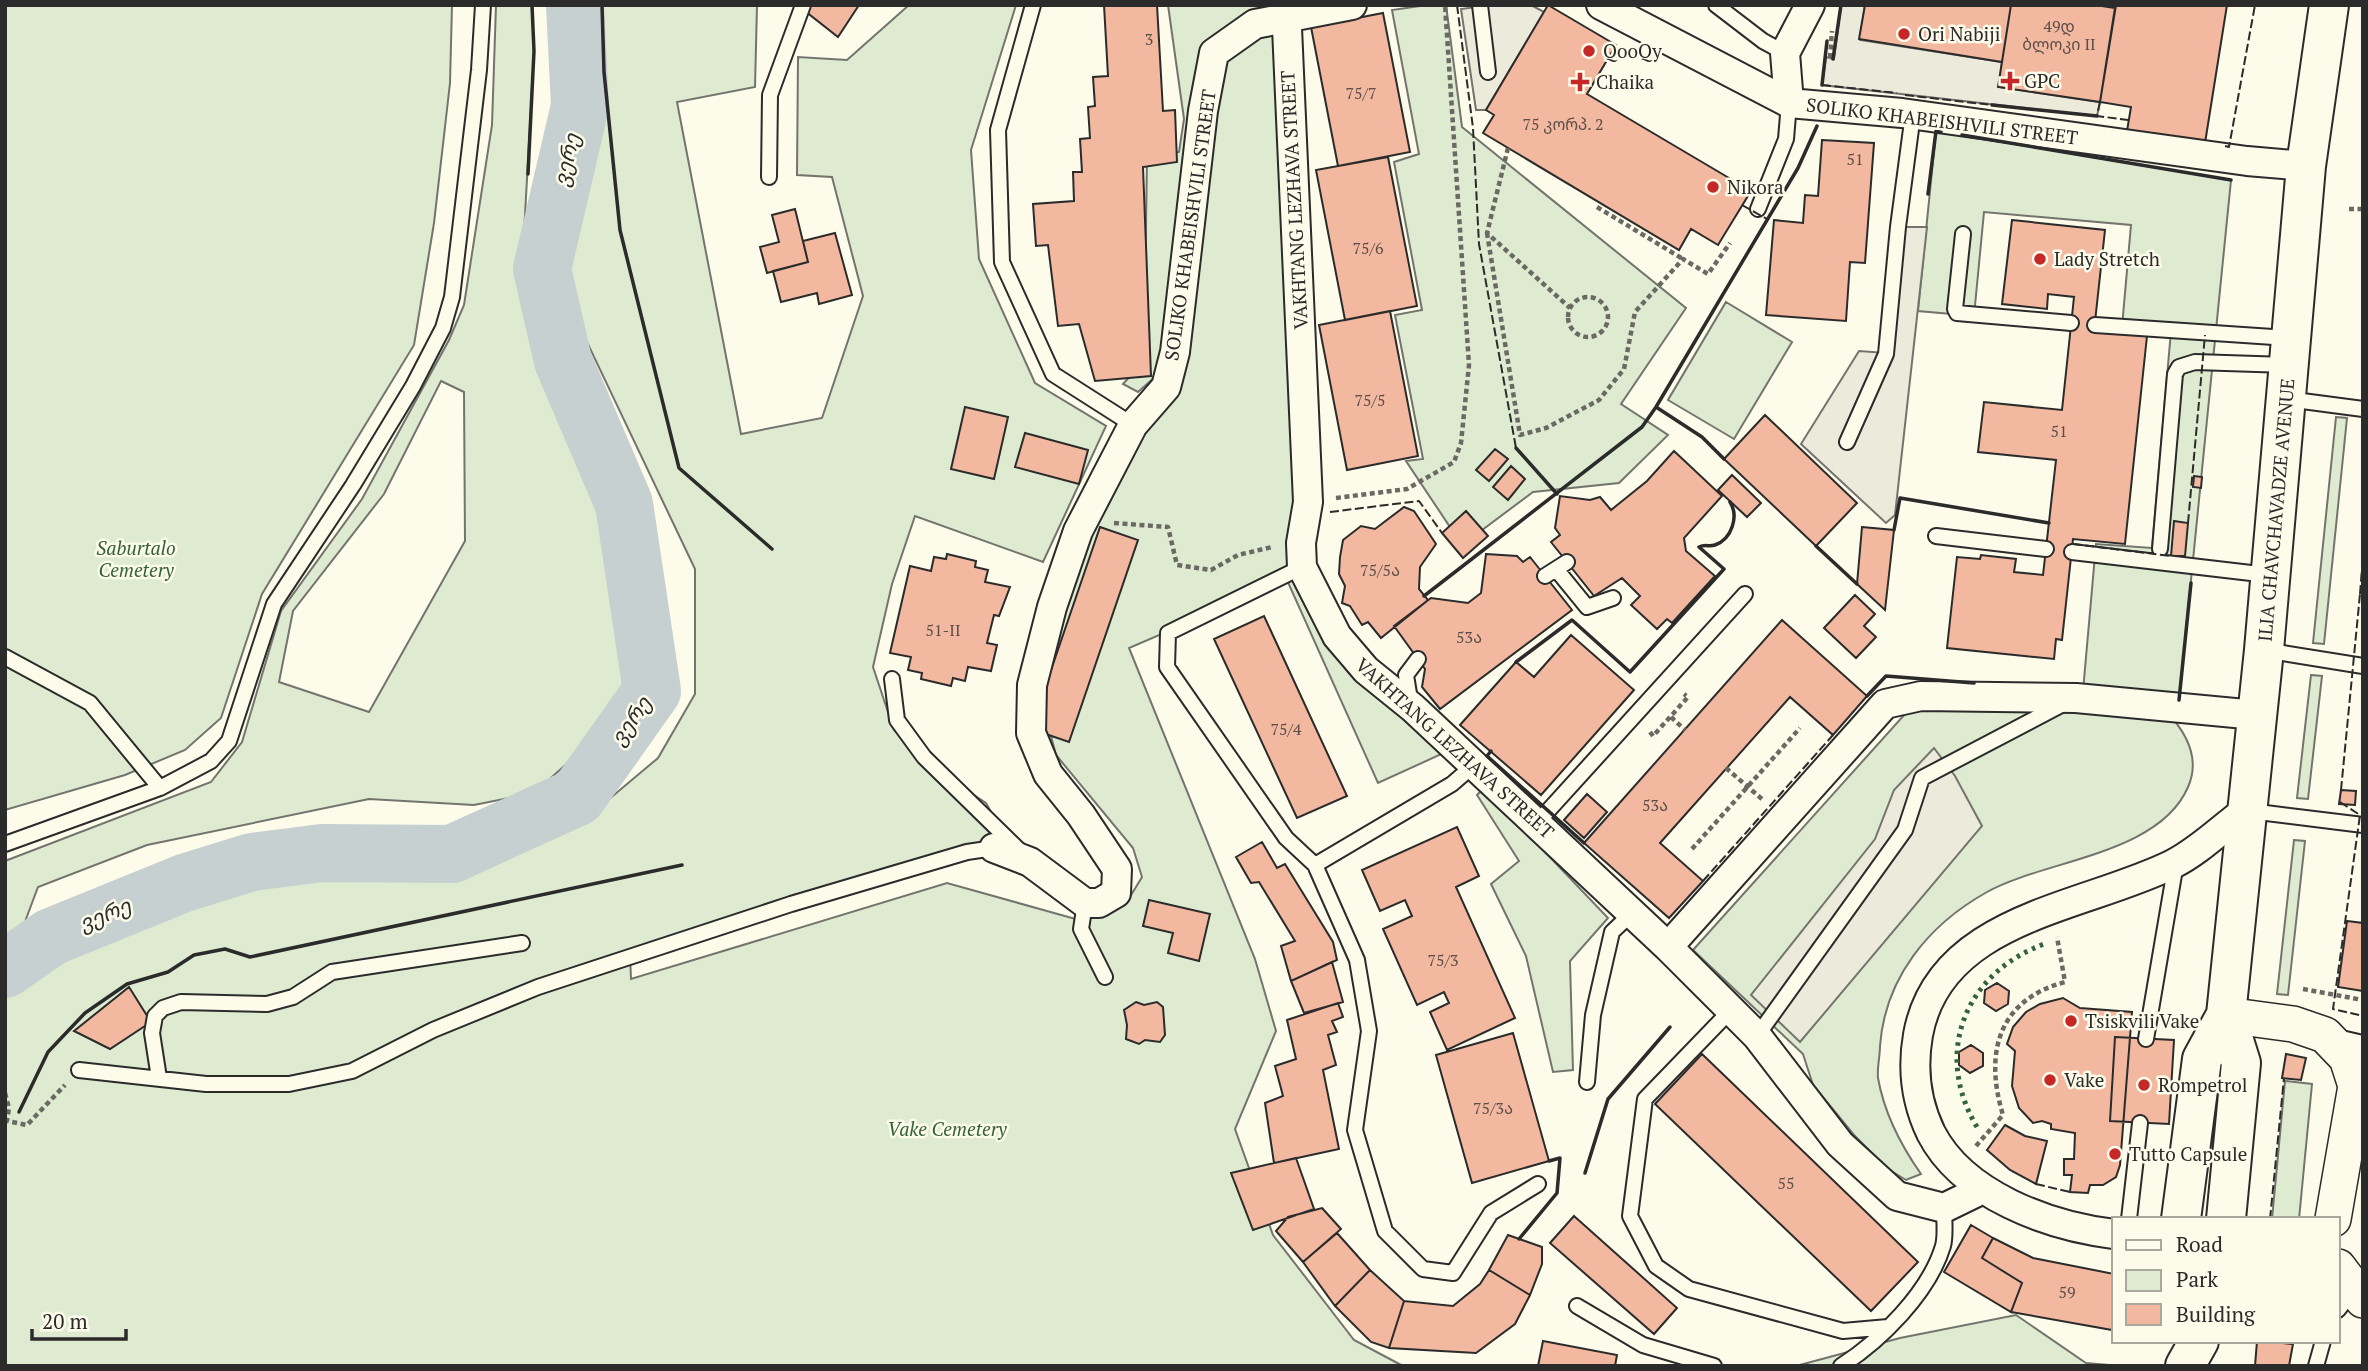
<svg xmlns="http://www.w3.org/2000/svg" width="2368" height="1371" viewBox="0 0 2368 1371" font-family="'PT Serif','Noto Sans Georgian',serif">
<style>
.green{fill:#deebd1;stroke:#74746e;stroke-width:2;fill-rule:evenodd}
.parking{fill:#eceadb;stroke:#74746e;stroke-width:2}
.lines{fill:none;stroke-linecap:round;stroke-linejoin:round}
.river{stroke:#c7d0d0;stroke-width:58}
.building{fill:#f2b8a0;stroke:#2b2b2b;stroke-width:2}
.service-casing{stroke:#2b2b2b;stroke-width:18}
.minor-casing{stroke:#2b2b2b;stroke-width:32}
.tertiary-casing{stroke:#2b2b2b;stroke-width:38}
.secondary-casing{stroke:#2b2b2b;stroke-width:42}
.path{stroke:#6a6964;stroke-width:4.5;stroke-dasharray:5 3.5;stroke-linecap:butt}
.service{stroke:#fdfbea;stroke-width:14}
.minor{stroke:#fdfbea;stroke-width:28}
.tertiary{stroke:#fdfbea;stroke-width:35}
.secondary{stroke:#fdfbea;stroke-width:38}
.hedge{stroke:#34623c;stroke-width:5;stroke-dasharray:3.5 5;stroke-linecap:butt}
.fence{stroke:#2b2b2b;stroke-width:2;stroke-dasharray:9 3.5;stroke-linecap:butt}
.wall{stroke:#2b2b2b;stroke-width:3.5}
.poi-dot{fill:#c62828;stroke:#fdfbea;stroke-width:2.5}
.labels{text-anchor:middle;stroke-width:5;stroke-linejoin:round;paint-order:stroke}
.number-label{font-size:16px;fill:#5d4e48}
.poi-label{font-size:19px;fill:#2b2b2b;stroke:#fdfbea;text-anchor:start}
.street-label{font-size:19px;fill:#2b2b2b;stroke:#fdfbea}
.park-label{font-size:19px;font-style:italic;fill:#34623c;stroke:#fdfbea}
.water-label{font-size:21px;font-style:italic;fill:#2b2b2b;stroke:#fdfbea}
</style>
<rect width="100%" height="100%" fill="#fdfbea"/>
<path class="green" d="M5,5H452L450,83L434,223L414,345L262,594L221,718L185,750L125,775L5,810Z
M496,5H532L534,51L521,288L529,320L607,499L632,609V691L589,744L534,793L474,805L369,799L147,845L38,887L5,975V861L211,782L242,742L281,611L362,499L449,340L464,305L492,125ZM441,381L464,392L465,541L369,712L279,682L293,611L384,494Z
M602,5H757L755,87L677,102L741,434L822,418L863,296L832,177L797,175L798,57L847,60L909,5H1016L971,150L979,259L1035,383L1106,426L1043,562L915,516L892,584L873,667L894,730L940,773L986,803L1007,841L630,955L631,979L947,883L1079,920L1107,914L1125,905L1142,877L1133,848L1056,755L1042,702L1074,571L1138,431L1170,394L1221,58L1280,26L1303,545L1358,667L1448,751L1378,783L1287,580L1129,648L1255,959L1276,1031L1235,1129L1273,1235L1354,1340L1403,1366H5V998L48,960L183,905L325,869L449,872L583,821L658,758L695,694V569L585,338L568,267L604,72Z
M1168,5H1280L1216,41L1165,350L1156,376L1138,392L1123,384L1144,361L1147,157L1179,152L1184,119Z
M1427,5H1446L1462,127L1686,308L1621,404L1668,435L1619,483L1533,492L1462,545L1406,461L1423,459L1395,315L1422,310L1394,162L1419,154L1392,10Z
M1936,131L2231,180L2179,700L2083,691L2096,544L2152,548L2171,331L2122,327L2131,225L1984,212L1974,316L1918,311Z
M1726,302L1792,342L1734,439L1668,400Z
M2336,417L2347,418L2324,644L2313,643Z
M2311,675L2322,676L2308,799L2297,798Z
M1930,702L2166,711C2186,732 2201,758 2188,787C2159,855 2044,860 1987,892C1928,925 1885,978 1880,1046C1880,1056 1877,1068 1878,1078C1884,1112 1902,1147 1921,1174L1906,1180L1888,1169L1854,1135L1813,1085L1803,1054L1693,950L1905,714Z
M1484,788L1608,918L1570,961L1573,1070L1553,1072L1526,956L1491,884L1519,861L1477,795Z
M2294,840L2305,841L2288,995L2277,994Z
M2285,1081L2312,1084L2299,1219H2272Z
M2016,1315L2086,1363L2121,1366H1796L1900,1338Z"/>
<path class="parking" d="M1491,5H1531L1544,12L1486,110H1476L1461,9Z
M1841,5H1865L1860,40L2002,62L1999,87L2100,102L2097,116L1822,85L1826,57L1834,59Z
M1898,227H1927L1895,515L1886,523L1801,444L1859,351L1886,353Z
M1934,748L1955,776L1982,826L1800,1042L1751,995L1875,839L1894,790Z"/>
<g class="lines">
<path class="river" d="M5,969L51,937L184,883L252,862L322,853L452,854L577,797L652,691L624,504L563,361L542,269L580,106L575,5"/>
</g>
<path class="building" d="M810,5H859L838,37L805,11Z
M1104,5H1157L1163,111L1175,110L1177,162L1143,167L1151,376L1095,381L1079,324L1058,326L1048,245L1036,246L1033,204L1074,201L1073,172H1082L1080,139L1090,138L1088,107L1095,106L1093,77L1108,76Z
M1548,5L1616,45L1587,94L1751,191L1718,245L1691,229L1679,250L1483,133L1494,115L1486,110Z
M1865,5H2011L2002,62L1859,39Z
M2011,5H2095L2115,8L2100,102L1998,87Z
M2116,5H2227L2205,143L2127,131L2131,107L2100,102Z
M1383,13L1410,152L1338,166L1311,27Z
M1822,140L1874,143L1865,263L1850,262L1846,321L1766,315L1774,220L1803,223L1805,195L1818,196Z
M1388,157L1417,306L1345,320L1316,170Z
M795,209L808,262L767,273L760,247L779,242L772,215Z
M2012,220L2105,230L2094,331L2147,336L2125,544L2073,539L2062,640L2056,639L2054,659L1947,648L1957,557L1980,559L1981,555L2016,559L2014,572L2043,575L2056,460L1978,452L1984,402L2062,410L2074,297L2048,294L2047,309L2002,304Z
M835,233L852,295L819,304L817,293L781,302L773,271L808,262L803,241Z
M1390,311L1418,456L1347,470L1319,325Z
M965,407L1008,417L994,479L951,469Z
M1765,415L1857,503L1816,546L1724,459Z
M1025,433L1088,450L1079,484L1015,467Z
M1495,449L1508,459L1489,481L1476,470Z
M1674,451L1722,496L1684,538L1686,551L1715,576L1672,623L1667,619L1657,629L1631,605L1640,596L1622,578L1594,596L1551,542L1560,535L1555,528L1560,496L1590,500L1600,497L1611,510L1647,481Z
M1511,466L1525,479L1508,500L1493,487Z
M1732,475L1761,503L1747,517L1718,490Z
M2194,476L2202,477L2201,488L2193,487Z
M1404,507L1414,511L1436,544L1420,567L1419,589L1428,600L1381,638L1368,622L1362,625L1350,606L1342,603L1345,586L1339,574L1340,557L1343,540L1361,526L1375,529Z
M1466,511L1488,536L1463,558L1442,533Z
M2174,521L2188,523L2185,556H2171Z
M1100,527L1138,540L1069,742L1037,731V711Z
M1862,527L1894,530L1885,610L1857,584Z
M947,554L976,561L975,567L988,570L985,582L1010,587L999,616L994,615L987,643L997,645L991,671L968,667L965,681L953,678L951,686L921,679L922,673L908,670L911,657L890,653L910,566L931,571L934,557L946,559Z
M1486,554L1517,556L1523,562L1530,557L1572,610L1440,709L1422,687L1425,669L1394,626L1431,598L1468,603L1481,593Z
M1855,595L1875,614L1864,626L1876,637L1856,658L1824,628Z
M1264,616L1347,796L1297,818L1214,639Z
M1782,620L1867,696L1833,735L1790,697L1660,843L1703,881L1669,918L1584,843Z
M1571,635L1634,690L1541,795L1460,725L1516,662L1534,677Z
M2341,790L2356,791L2355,805L2339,804Z
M1587,794L1607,812L1584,838L1564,820Z
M1457,827L1479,876L1456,887L1515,1018L1447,1050L1430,1012L1449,1003L1444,992L1417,1005L1383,929L1412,916L1405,900L1380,911L1362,870Z
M1262,842L1277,868L1285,864L1333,942L1337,960L1291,981L1281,946L1295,941L1259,882L1251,883L1236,857Z
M1149,900L1210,914L1199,961L1168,953L1173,933L1143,926Z
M2347,921L2363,923V991L2338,987Z
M1332,962L1343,1002L1304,1013L1291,981Z
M1997,983L2009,991L2008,1004L1996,1011L1984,1003L1985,990Z
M129,987L151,1022L110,1049L74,1031Z
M2063,998L2080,1008L2132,1012L2120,1165L2116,1177L2103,1185H2090L2088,1193L2070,1192L2072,1175H2064V1159H2074L2075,1133L2051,1129V1124L2042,1121L2033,1123L2019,1108L2012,1086L2015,1051L2007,1044L2013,1027L2026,1012L2040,1004Z
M1136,1002L1144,1005L1157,1002L1163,1007L1165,1035L1160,1042L1145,1040L1139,1044L1126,1039L1127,1025L1124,1010Z
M1338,1003L1343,1017L1332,1021L1337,1032L1328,1035L1336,1065L1323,1070L1339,1149L1274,1163L1265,1103L1283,1096L1275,1066L1296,1059L1287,1020Z
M1513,1033L1549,1161L1472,1183L1436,1055Z
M2115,1037L2174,1040L2169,1124L2110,1121Z
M1971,1045L1983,1053V1066L1970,1073L1959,1065V1052Z
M1702,1054L1918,1262L1871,1311L1655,1104Z
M2286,1054L2306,1058L2301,1080L2282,1078Z
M2005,1125L2025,1136L2047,1141L2036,1184L2010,1170L1987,1150Z
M1296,1158L1314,1209L1253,1230L1231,1173Z
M1322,1208L1341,1229L1303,1262L1276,1231L1288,1217Z
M1574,1216L1677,1308L1654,1334L1550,1243Z
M1971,1225L1993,1238L1982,1258L2022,1283L2011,1312L1944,1272Z
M1337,1233L1370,1270L1335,1306L1303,1262Z
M1508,1235L1542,1247V1264L1530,1295L1489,1270Z
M1993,1238L2033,1258L2114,1274L2112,1330L2011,1312L2022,1283L1982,1258Z
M1370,1270L1404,1301L1389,1348L1371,1342L1335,1306Z
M1489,1270L1530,1295L1515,1324L1476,1353L1389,1348L1404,1301L1453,1306L1480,1284Z
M1543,1341L1617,1355L1615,1366H1538Z
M2257,1341L2293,1344L2289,1366H2255Z"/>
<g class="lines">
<g class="service-casing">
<path id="service" d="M1033,5L998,130L1002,262L1053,374L1133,425
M1480,5L1488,72
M1716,5L1763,41L1785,53
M769,177L770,95L803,5
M1758,209L1786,139L1789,103
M1963,234L1955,309L1957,313L2071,323
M2095,325L2289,338
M2287,399L2363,409
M1847,442L1886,354L1898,227L1913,114
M1936,536L2046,549
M2160,549L2175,374L2179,367L2195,362L2287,365
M2072,552L2268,575
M1302,567L1168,633L1167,667L1286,838L1315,865
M1556,569L1587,607L1613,598
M1545,576L1567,562
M2264,650L2363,666
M5,657L90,703L160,788
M892,679L897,720L924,757L1020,851
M1410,700L1406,675L1418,659
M1474,765L1452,784L1315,865L1357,960L1369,1031L1355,1130L1385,1231L1423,1269L1453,1273L1491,1213L1538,1184
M2250,811L2363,825
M1537,823L1745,594
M5,844L160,788L211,761L229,741L274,604L353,485L413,386L443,328L452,297L479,70L483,5
M1085,903L1081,929L1105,977
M1731,1010L1645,1099L1630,1216L1656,1266L1689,1289L1843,1331L1888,1327
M1757,1036L1905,830L1922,778L2063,704
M2337,1037L2363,1043
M2146,1039L2176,863
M79,1070L206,1084H289L352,1071L433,1030L538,987L791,904L967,852L994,848
M159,1078L152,1033L155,1016L163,1008L181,1002L267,1004L293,997L332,972L522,943
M1587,1082L1593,1015L1612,932L1632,913
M2129,1219L2140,1123
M1577,1306L1643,1345L1714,1366
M2338,1310L2353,1291
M1841,1366C1880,1341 1929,1293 1943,1246C1946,1235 1944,1220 1944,1208
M2316,1366L2323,1341"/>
</g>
<g class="minor-casing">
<path id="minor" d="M1286,5L1308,502L1301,543L1302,567L1337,636L1366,670L1413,708L1668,947L1757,1036L1840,1144L1897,1196L1944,1208L1981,1190
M1601,5L1789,103L1902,113L2247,161L2306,166
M1789,103L1785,53L1810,5
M994,848L1030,862L1085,903H1099L1116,893L1117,869L1081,815L1048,774L1031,733L1032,685L1052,607L1078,531L1133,425L1166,387L1175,352L1203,111L1214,53L1255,24L1352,5
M1668,947L1885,704L1921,696L2076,698L2256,715
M2114,1234C2048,1226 1963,1195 1931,1133C1916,1102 1912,1069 1918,1035C1939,917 2085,908 2173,864C2199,851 2222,828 2245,811"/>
</g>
<g class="tertiary-casing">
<path id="tertiary" d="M2226,1015L2293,1024L2325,1035L2347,1058L2356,1086L2333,1219
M2338,1267L2363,1300"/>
</g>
<g class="secondary-casing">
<path id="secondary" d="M2181,1219L2202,1059L2226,1015L2264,650L2306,166L2329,5
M2226,1219L2241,1063L2226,1015
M2185,1366L2199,1341"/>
</g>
<path class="path" d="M1830,58L1832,31
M1508,148L1487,233L1570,308
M1597,207L1683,259
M2349,209H2363
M1487,233L1520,435L1546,428L1599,400L1624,369L1635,312L1683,259L1708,274L1730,243
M1568 317a20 20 0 1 1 40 0a20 20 0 1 1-40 0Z
M1336,498L1407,489L1454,462L1461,443L1469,365L1445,5
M1114,523L1168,527L1177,565L1211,570L1238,555L1272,547
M1671,717L1685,730
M1650,732L1653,736L1688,697L1684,694
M1726,768L1763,800
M1692,849L1800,728
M2303,989L2363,1000
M5,1093L9,1108L7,1121L27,1125L65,1085
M1976,1146L2003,1115C1984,1053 1998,1000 2065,982L2057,937"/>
<use href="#service" class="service"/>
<use href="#minor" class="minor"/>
<use href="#tertiary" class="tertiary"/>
<use href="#secondary" class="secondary"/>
<path class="hedge" d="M1977,1127C1932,1052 1966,971 2047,943"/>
<path class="fence" d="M1457,5L1473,128L1479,244L1516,448
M1822,85L1897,93
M1905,95L1992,105
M2100,102L2097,116L2128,120L2127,124
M2225,146L2229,147L2255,5
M1742,205L1767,219
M1330,512L1419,501L1442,533
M2188,523L2205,335
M2073,544L2171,556
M2360,594L2363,556
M2341,790L2360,594L2363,595
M2340,802L2360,815L2333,1009L2363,1016
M1703,881L1833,735
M2036,1184L2070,1192
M2270,1219L2284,1078"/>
<path class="wall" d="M602,5L604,72L620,230L679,468L772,549
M1833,59L1841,5
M1822,85L1827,41
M1992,105L2097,116
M1962,135L2231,180
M528,174L534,51L532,5
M1928,194L1936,131L1941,132
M1516,448L1557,494
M1724,459L1702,437L1656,407L1798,168L1817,126
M1894,530L1900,498L2049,523
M1816,546L1857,584
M1424,596L1642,427L1656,407
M1516,662L1572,620L1630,672L1724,569L1699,547C1705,544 1709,547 1715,545C1732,539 1739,516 1730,502
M1867,696L1886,676L1974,683
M2179,700L2191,583
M1491,751L1487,756L1584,843
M19,1112L48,1052L85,1013L127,984L168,972L194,955L225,949L250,957L682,865
M1585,1173L1608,1099L1670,1027
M1519,1239L1557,1193L1560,1158L1549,1161"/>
</g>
<g class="poi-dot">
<circle cx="1904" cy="34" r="7"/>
<circle cx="1589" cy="51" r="7"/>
<path d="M2006.5 70.5h7v7h7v7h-7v7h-7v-7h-7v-7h7z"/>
<path d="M1576.5 71.5h7v7h7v7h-7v7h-7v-7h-7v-7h7z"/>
<circle cx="1713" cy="187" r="7"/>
<circle cx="2040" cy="259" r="7"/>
<circle cx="2071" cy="1021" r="7"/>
<circle cx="2050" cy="1080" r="7"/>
<circle cx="2144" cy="1085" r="7"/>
<circle cx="2115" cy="1154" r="7"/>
</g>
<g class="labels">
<g class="number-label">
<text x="2059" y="32">49დ<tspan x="2059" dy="18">ბლოკი II</tspan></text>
<text x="1149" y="45">3</text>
<text x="1361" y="99">75/7</text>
<text x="1563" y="130">75 კორპ. 2</text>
<text x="1855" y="165">51</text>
<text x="1368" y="254">75/6</text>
<text x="1370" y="406">75/5</text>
<text x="2059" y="437">51</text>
<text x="1380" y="576">75/5ა</text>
<text x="943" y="636">51-II</text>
<text x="1469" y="643">53ა</text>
<text x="1286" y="735">75/4</text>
<text x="1655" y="811">53ა</text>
<text x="1443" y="966">75/3</text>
<text x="1493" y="1114">75/3ა</text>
<text x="1786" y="1189">55</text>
<text x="2067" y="1298">59</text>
</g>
<g class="poi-label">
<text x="1918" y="41">Ori Nabiji</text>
<text x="1603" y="58">QooQy</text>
<text x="2024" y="88">GPC</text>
<text x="1596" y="89">Chaika</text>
<text x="1727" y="194">Nikora</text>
<text x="2054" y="266">Lady Stretch</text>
<text x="2085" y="1028">Tsiskvili Vake</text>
<text x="2064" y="1087">Vake</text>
<text x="2158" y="1092">Rompetrol</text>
<text x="2129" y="1161">Tutto Capsule</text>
</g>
<g class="street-label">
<text transform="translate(1942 121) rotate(7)" y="7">SOLIKO KHABEISHVILI STREET</text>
<text transform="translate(1294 200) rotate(-93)" y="7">VAKHTANG LEZHAVA STREET</text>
<text transform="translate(1190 225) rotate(-82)" y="7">SOLIKO KHABEISHVILI STREET</text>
<text transform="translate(2276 510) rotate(-85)" y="7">ILIA CHAVCHAVADZE AVENUE</text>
<text transform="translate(1455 748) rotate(42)" y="7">VAKHTANG LEZHAVA STREET</text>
</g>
<g class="park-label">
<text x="136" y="555">Saburtalo<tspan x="136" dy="22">Cemetery</tspan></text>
<text x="947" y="1136">Vake Cemetery</text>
</g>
<g class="water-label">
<text transform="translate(567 160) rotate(-77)" y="7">ვერე</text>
<text transform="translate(631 721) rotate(-55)" y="7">ვერე</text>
<text transform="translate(105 915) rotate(-22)" y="7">ვერე</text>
</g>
</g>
<rect width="2368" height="1371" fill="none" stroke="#2b2b2b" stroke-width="14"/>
<rect x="2112" y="1217" width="228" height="126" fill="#fdfbea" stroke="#a9a89e" stroke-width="2"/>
<rect x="2126" y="1240" width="35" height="10" fill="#fdfbea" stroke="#a9a89e" stroke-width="2"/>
<text x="2176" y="1252" font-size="21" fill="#2b2b2b">Road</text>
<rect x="2126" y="1270" width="35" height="21" fill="#deebd1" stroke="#a9a89e" stroke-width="2"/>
<text x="2176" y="1287" font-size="21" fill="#2b2b2b">Park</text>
<rect x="2126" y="1304" width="35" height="21" fill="#f2b8a0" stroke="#a9a89e" stroke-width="2"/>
<text x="2176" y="1322" font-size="21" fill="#2b2b2b">Building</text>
<path d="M32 1329v10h94v-10" fill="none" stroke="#2b2b2b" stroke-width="3.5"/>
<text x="42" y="1329" font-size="21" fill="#2b2b2b" stroke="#fdfbea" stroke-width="5" paint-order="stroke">20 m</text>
</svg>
